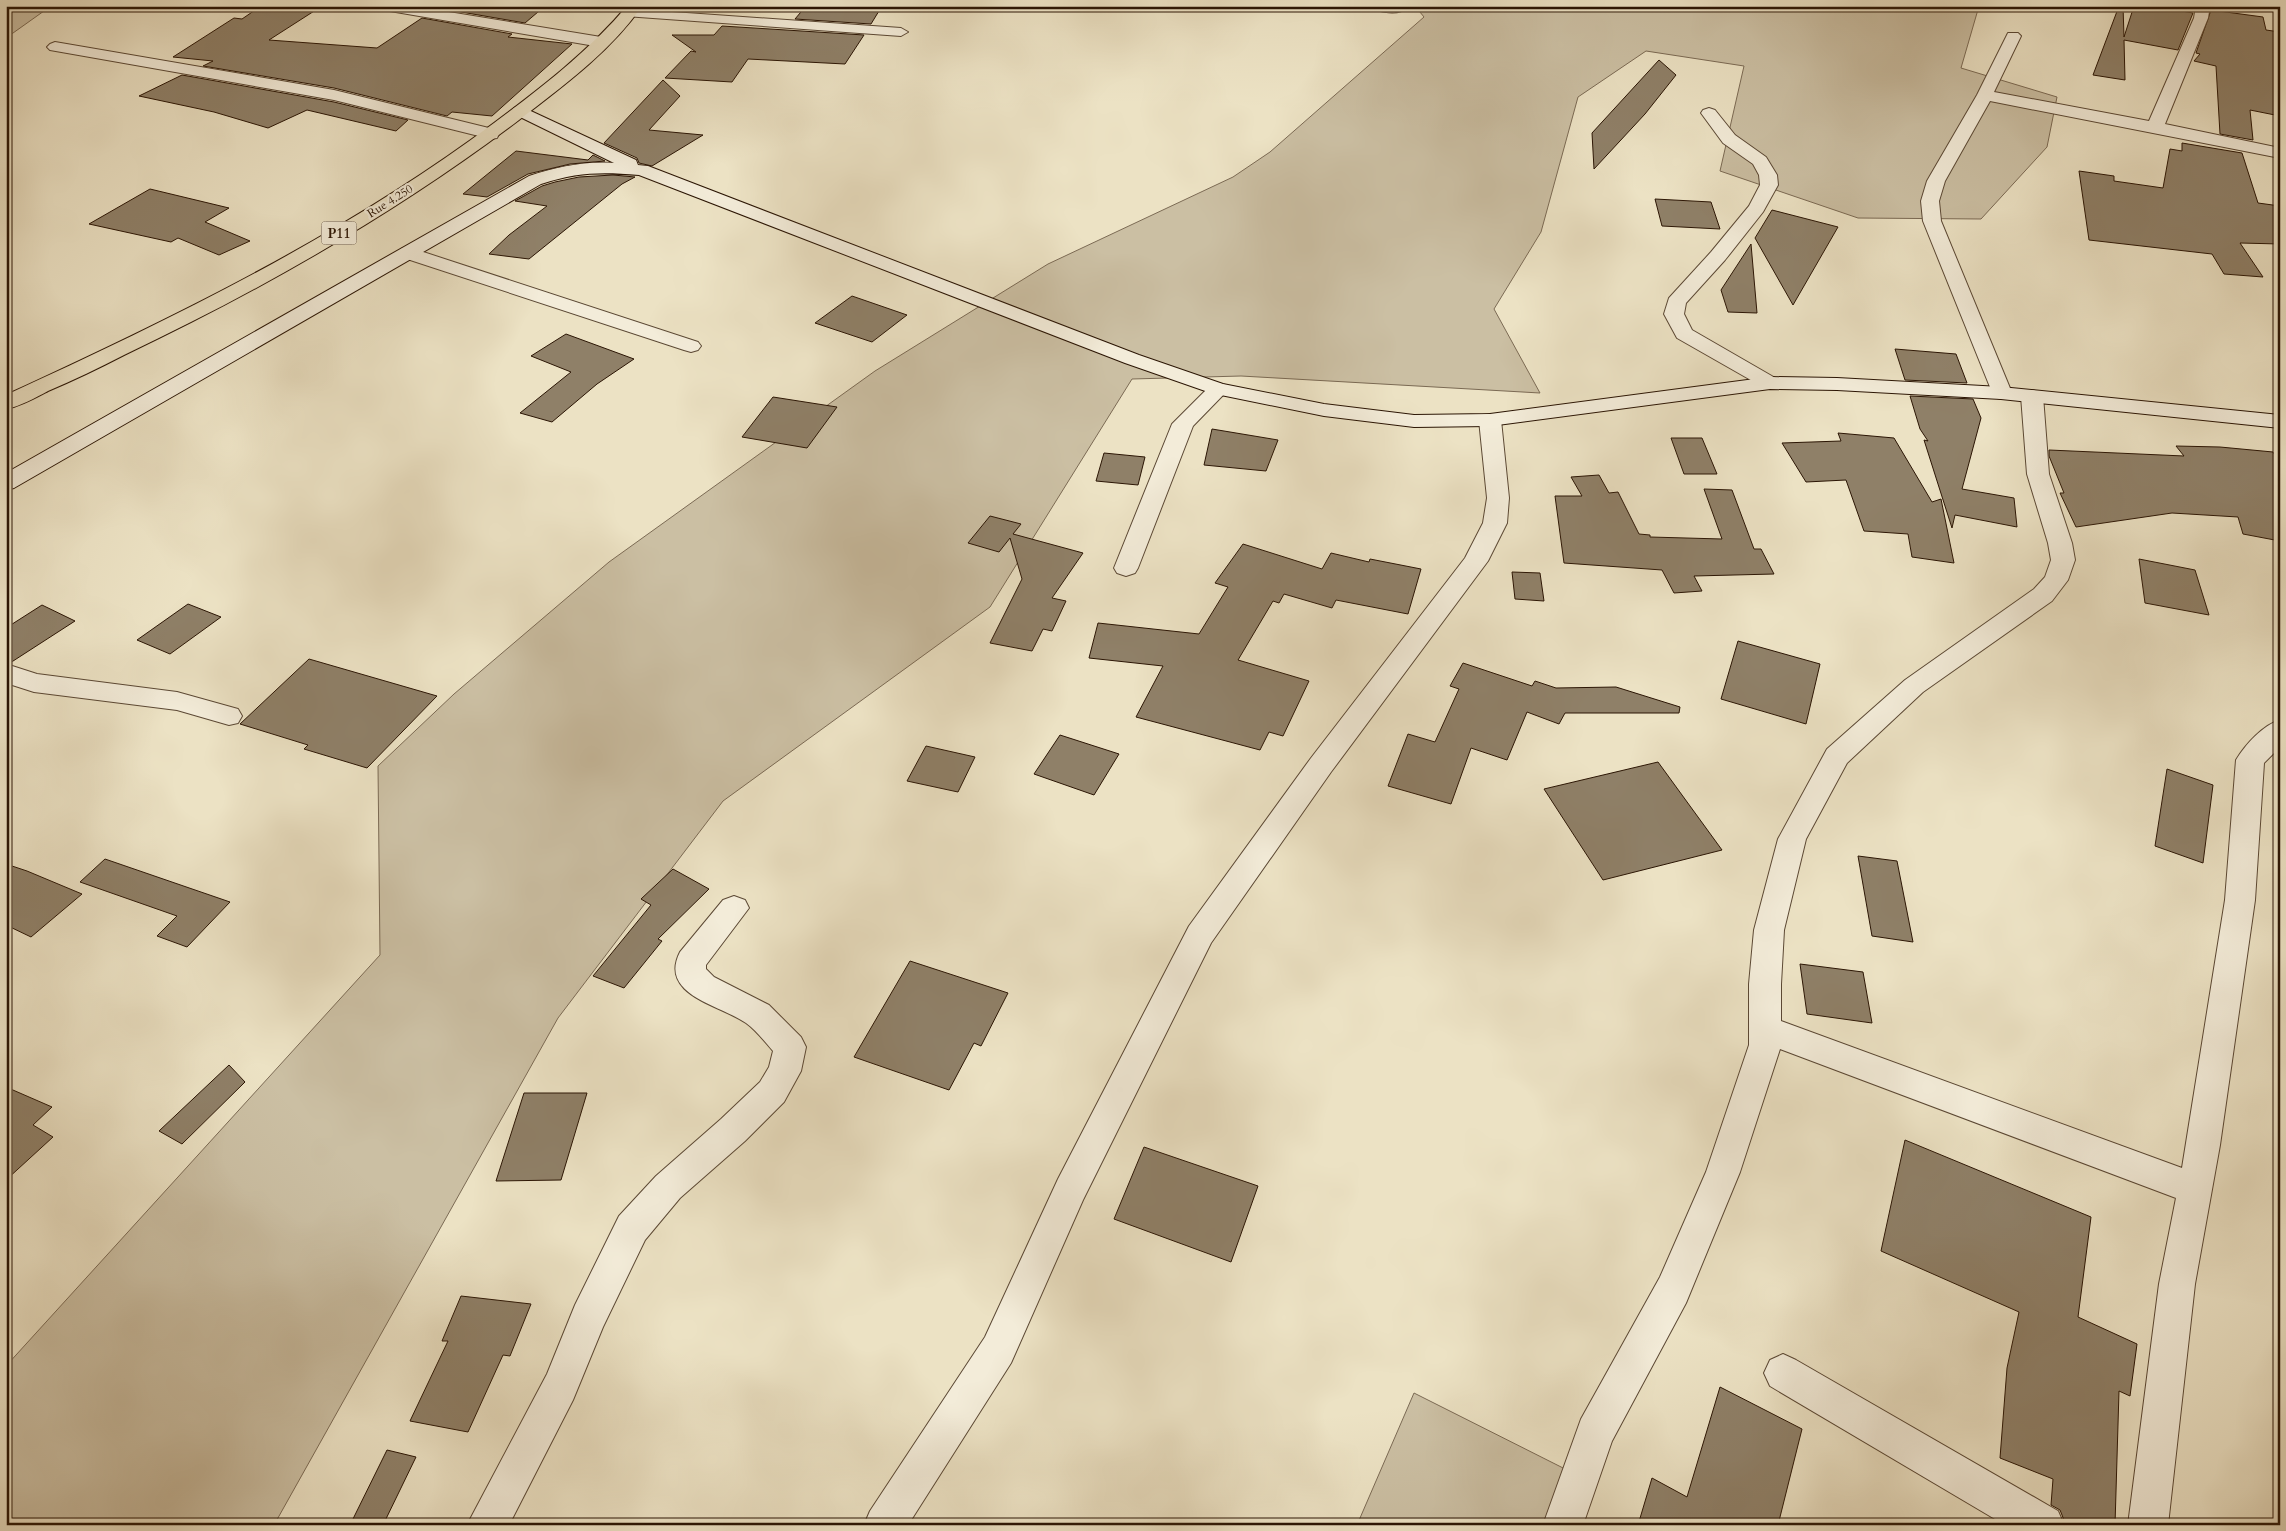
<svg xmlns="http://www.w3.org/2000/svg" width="2286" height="1531" viewBox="0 0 2286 1531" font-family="Cardo,serif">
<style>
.green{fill:#cbbfa3;stroke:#7b6a54}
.building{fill:#8f8068;stroke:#2b1504}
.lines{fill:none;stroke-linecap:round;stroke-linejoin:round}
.street-casing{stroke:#5b4834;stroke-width:2}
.secondary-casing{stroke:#2b1504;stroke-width:2}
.primary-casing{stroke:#2b1504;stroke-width:2}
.street{fill:#f3ecd9;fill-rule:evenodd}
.secondary{fill:#f3ecd9;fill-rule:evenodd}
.primary{fill:#ece2c4;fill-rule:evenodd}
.labels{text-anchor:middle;stroke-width:4.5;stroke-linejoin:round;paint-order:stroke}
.far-street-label{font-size:12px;fill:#2b1504;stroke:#f3ecd9}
.shield{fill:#f3ecd9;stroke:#675644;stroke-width:1}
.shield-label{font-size:14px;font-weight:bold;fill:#2b1504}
</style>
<rect width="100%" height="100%" fill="#ece2c4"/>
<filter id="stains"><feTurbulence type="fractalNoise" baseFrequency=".004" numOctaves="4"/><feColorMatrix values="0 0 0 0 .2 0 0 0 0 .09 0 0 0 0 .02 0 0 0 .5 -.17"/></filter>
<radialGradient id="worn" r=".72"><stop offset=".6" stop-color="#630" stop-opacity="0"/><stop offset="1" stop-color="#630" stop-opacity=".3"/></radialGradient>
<path class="green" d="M6,6H51L6,38Z
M1415,6H1979L1961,68L2057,97L2047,147L1981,219L1858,218L1720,171L1744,66L1646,51L1578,97L1541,232L1494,309L1540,393L1241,376L1132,379L990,607L723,801L558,1018L274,1525H6V1366L380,955L378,766L454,694L609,562L875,371L1048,264L1233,177L1270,152L1424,17Z
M1414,1393L1579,1476L1568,1525H1357Z"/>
<path class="building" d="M261,6H322L269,40L377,48L422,18L512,34L508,37L572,44L492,116L452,112L447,116L334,88L203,66L213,61L173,57L234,18L242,19Z
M441,6H545L525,23L438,8Z
M806,6H882L871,24L795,19Z
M2119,6H2123L2124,37L2134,6H2153L2193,13L2178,50L2124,40L2125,80L2093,75Z
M2211,10L2263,17L2266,30L2280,32V116L2250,110L2253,140L2220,134L2216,66L2194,61L2200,54L2196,53Z
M722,26L786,30L864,35L845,64L748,59L732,82L665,78L691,51L696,52L672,35H714Z
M1659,60L1676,75L1645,114L1594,169L1592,133Z
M182,75L334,102L408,120L396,131L307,110L268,128L214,112L139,96Z
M663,80L680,96L649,130L703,135L652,166L639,163L637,158L604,143Z
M2182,143L2242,153L2258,203L2280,206V244L2240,243L2263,277L2224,274L2212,254L2089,240L2079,171L2114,176V181L2163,188L2170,149L2182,151Z
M516,151L588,160L593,155L605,161L570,164L528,174L487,197L463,194Z
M613,175L635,177L622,184L529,259L489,254L509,235L547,206L515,201L542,186L555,182L579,177Z
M150,189L229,208L205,222L250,241L219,255L178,238L171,242L89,224Z
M1655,199L1711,202L1720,229L1662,226Z
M1772,210L1838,227L1793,305L1755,238Z
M1751,244L1757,313L1728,312L1721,290Z
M852,296L907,315L872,342L815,323Z
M566,334L634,359L597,384L552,422L520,413L571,372L531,356Z
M1895,349L1956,354L1967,383L1905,380Z
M1910,396L1973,399L1981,418L1962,489L2014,498L2017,527L1955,515L1952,528L1924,440L1928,441L1920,429Z
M773,397L837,407L807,448L742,437Z
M1212,429L1278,440L1266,471L1204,465Z
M1838,433L1894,438L1932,502L1941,499L1954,563L1912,557L1908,534L1864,531L1846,480L1806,482L1782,443L1841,441Z
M1671,438H1702L1717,474H1684Z
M2176,446L2220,447L2273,452L2274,454L2280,455V541L2243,534L2238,517L2172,513L2076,527L2060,493H2064L2049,456V450L2184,456Z
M1104,453L1145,457L1138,485L1096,481Z
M1599,475L1609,493L1618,492L1639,534L1650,535V537L1722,539L1704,489L1732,490L1754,549H1761L1774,574L1694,576L1702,591L1674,593L1662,570L1564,563L1555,496H1582L1571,477Z
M990,516L1021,524L1013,534L1083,553L1052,598L1066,601L1052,631L1043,629L1032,651L990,643L1022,579L1010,538L999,552L968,543Z
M1243,544L1322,569L1331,553L1369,562L1370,559L1421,569L1408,614L1336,600L1332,608L1284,594L1279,603L1273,601L1238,660L1309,681L1283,736L1269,732L1260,750L1136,717L1163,666L1089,658L1098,623L1199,634L1228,587L1215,583Z
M2139,559L2195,570L2209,615L2145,603Z
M1512,572L1540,573L1544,601L1515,599Z
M188,604L221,617L170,654L137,640Z
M42,605L75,621L10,663L6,662V628Z
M1738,641L1820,664L1806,724L1721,699Z
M309,659L437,696L367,768L304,749L308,745L240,724Z
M1463,663L1532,686L1535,681L1556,688L1616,687L1680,707L1679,713H1565L1559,724L1527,712L1507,760L1471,748L1451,804L1388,786L1408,734L1435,742L1459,689L1450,686Z
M1060,735L1119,754L1094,795L1034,774Z
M926,746L975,757L958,792L907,781Z
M1658,762L1722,850L1603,880L1544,789Z
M2167,769L2213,785L2203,863L2155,846Z
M1858,856L1897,861L1913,942L1872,936Z
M105,859L230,902L187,947L157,936L177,916L80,882Z
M6,864L27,871L82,894L31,937L6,925Z
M673,869L709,889L658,939L662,941L624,988L593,976L651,905L641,899Z
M910,961L1008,993L981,1046L974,1043L949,1090L854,1057Z
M1800,964L1863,972L1872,1023L1807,1014Z
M229,1065L245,1082L182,1144L159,1131Z
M6,1087L52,1107L33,1125L53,1137L6,1180Z
M524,1093H587L561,1180L496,1181Z
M1905,1140L2091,1217L2078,1317L2137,1344L2130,1396L2119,1391L2115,1525H2066L2060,1510L2051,1505L2053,1479L2000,1458L2007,1368L2019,1312L1881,1251Z
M1144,1147L1258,1186L1231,1262L1114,1219Z
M461,1296L531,1304L510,1356L503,1355L468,1432L410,1421L448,1341H442Z
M1720,1387L1802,1429L1778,1525H1638L1652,1478L1687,1497Z
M387,1450L416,1457L383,1525H350Z"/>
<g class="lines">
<g class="street-casing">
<path id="street" d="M377,6H412L601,37L606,39L609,42L606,45L601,47L384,10Z
M1371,6H1405L1406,8C1400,15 1377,13 1371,6Z
M2196,6H2210L2208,18L2165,124L2280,148V158L1990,101L1945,181L1939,201L1941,221L2012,393L2008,397L2001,399L1994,397L1923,221L1921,201L1927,181L1977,95L2008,33H2018L2021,36L1994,92L2149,121L2194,18Z
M630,9L901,28L908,32L901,36L625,16L623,13Z
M55,42L334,90L497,130L499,134L497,138L491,139L334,100L50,50L47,47L50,44Z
M1709,108L1715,110L1735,135L1766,157L1777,175L1778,185L1763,212L1725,260L1686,303L1684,314L1692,330L1777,379L1780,383L1777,387L1770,389L1763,387L1677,338L1664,314L1669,298L1711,252L1749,206L1760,185L1759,175L1753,164L1723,143L1701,113L1703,110Z
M408,247L698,342L701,346L698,350L691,352L684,350L401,257L399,253L401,249Z
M1218,383L1225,385L1229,389L1193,426L1138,568L1135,573L1126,576L1117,573L1114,568L1172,424L1211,385Z
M2032,390L2039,392L2043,396L2049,474L2072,543L2075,560L2068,580L2052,601L1923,692L1847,763L1806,839L1784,930L1781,984V1021L2182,1168L2225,900L2236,760C2245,745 2263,725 2280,720V747L2264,763L2255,900L2220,1145L2195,1284L2168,1525H2128L2159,1284L2176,1198L1780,1049L1740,1172L1686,1303L1612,1441L1583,1525H1543L1581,1419L1660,1277L1706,1172L1749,1045V984L1754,930L1778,839L1827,749L1905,680L2034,589L2045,577L2051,560L2048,543L2027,474L2021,396L2025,392Z
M1490,414L1498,415L1501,420L1509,498L1507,523L1488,561L1331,772L1211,943L1083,1200L1011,1363L908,1525H864L870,1511L985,1337L1058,1179L1189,926L1311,758L1465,558L1483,523L1487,498L1479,420L1482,415Z
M6,664L37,674L177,692L238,709L242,716L238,723L229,725L177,710L34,692L6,683Z
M734,896L745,900L749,908L706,965V969L714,977L769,1005L801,1037L806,1047L801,1071L784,1102L745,1141L680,1198L645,1240L603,1327L573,1400L509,1525H467L547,1374L575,1305L619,1216L656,1176L721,1119L760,1082L769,1067L773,1051C765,1042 756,1030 746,1023C720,1005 658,995 680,952L723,900Z
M1783,1354L1796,1360L2058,1511L2064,1525H2005L1770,1386L1764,1373L1770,1360Z"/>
</g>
<g class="secondary-casing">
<path id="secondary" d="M520,106L636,160L638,165L648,166L1139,355L1223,384L1324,404L1414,415L1490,414L1770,377L1837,378L2001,387L2280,415V428L2001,399L1837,390L1770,389L1490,426L1414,427L1324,416L1211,393L1125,363L639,175C601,172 578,172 541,184L14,488L6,490V473L529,176C557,167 584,161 614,163L514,114L512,111L514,108Z"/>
</g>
<g class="primary-casing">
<path id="primary" d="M627,6H642C611,51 562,87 519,120C396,213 263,289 124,355C99,368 74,380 48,391C35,398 21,406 6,409V395C176,317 344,235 494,123C541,88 589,51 627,6Z"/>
</g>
<use href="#street" class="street"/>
<use href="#secondary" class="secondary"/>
<use href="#primary" class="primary"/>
</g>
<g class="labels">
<g class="far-street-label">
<text transform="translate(390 201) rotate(-32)" y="4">Rue 4.250</text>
</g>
<rect class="shield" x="321.5" y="221.5" width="35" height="23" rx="4"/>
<g class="shield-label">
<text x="339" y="238">P11</text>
</g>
</g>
<rect width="2286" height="1531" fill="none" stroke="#ece2c4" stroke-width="25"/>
<rect x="8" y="8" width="2271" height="1516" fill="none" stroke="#2b1504" stroke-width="2.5"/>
<rect x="12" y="12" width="2261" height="1506" fill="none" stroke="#2b1504"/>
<rect width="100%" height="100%" filter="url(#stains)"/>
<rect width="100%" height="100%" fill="url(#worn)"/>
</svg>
